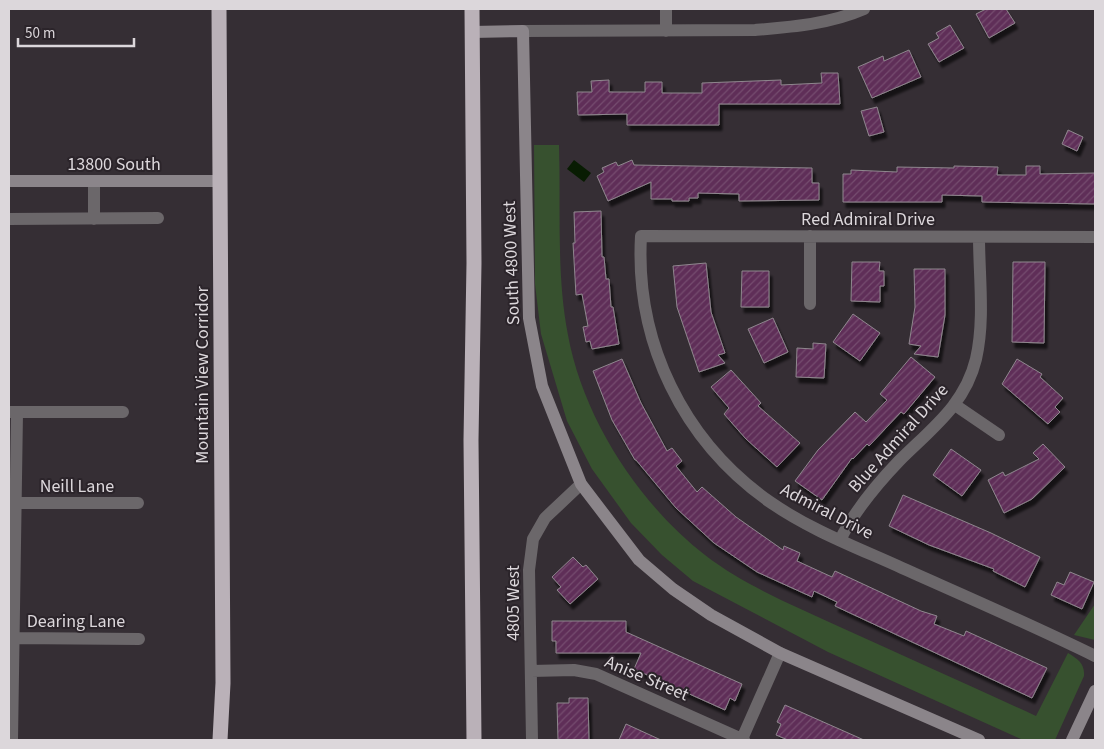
<svg xmlns="http://www.w3.org/2000/svg" width="1104" height="749" viewBox="0 0 1104 749" font-family="'Source Sans 3',sans-serif">
<style>
.green{fill:#37512f}
.water{fill:#081c02}
.building{fill:url(#building-hatch);stroke:#8f878e;filter:url(#shadow)}
.lines{fill:none;stroke-linecap:round;stroke-linejoin:round}
.street{stroke:#6b676a;stroke-width:12}
.secondary{stroke:#8b858a;stroke-width:12}
.highway{stroke:#bab1b8;stroke-width:15}
.labels{text-anchor:middle;stroke-width:4;stroke-linejoin:round;paint-order:stroke}
.street-label{font-size:18px;fill:#dcd7db;stroke:#2b242a}
</style>
<defs>
<pattern id="building-hatch" width="6" height="6" patternUnits="userSpaceOnUse" patternTransform="scale(1.25)"><rect width="6" height="6" fill="#5f2e58"/><path d="M-1 1l2-2M0 6l6-6M5 7l2-2" fill="none" stroke="#754c6f"/></pattern>
<filter id="shadow"><feDropShadow dx="3" dy="5.5" stdDeviation="1" flood-color="#0009"/></filter>
</defs>
<rect width="100%" height="100%" fill="#352e34"/>
<path class="green" d="M534,145H559C561,208 556,273 568,335C583,418 639,504 705,555C745,586 795,606 840,627C906,657 971,686 1036,716L1068,653C1078,659 1085,664 1084,676L1055,740H1023L828,652L693,581L662,555L631,523L592,469L567,421L541,334L535,284Z
M1095,604V640L1074,635Z"/>
<path class="water" d="M574,160L591,173L584,182L567,169Z"/>
<path class="building" d="M986,9H1006L1015,23L989,38L976,14Z
M950,25L964,48L939,62L928,44L939,38L936,33Z
M909,50L921,77L872,98L858,67L883,56L884,61Z
M821,73H838L840,104H719V125H627V114L578,115L577,92H592L591,81L609,80V92H645V82H662V93H702V83L781,80V85L822,83Z
M877,107L884,132L869,136L861,111Z
M1068,130L1083,137L1077,151L1062,144Z
M632,160L634,165L812,168V183H819V200L739,201V194L698,193V198H689V201H672V199H651V182L608,201L597,176L604,172L602,168L616,162L618,166Z
M954,166L998,167L997,175H1026V166H1040V174L1095,173V204L982,202V196L942,195V202H843V174H851V170L897,172V167L954,168Z
M601,211L602,257H604L606,279H609L611,307H613L619,344L592,349L590,341L586,342L583,327L588,326L582,294L576,295L573,243H575L574,212Z
M852,262H880L879,271H884V286H880V302L851,301Z
M1013,262H1045L1044,343L1012,342Z
M706,263L711,312L725,353L718,355L725,363L699,372L677,307L673,266Z
M914,269H945V315L938,357L914,354L921,346L909,344L915,307Z
M742,271H769V307H741Z
M853,314L880,333L860,361L833,342Z
M773,318L788,352L764,363L748,329Z
M813,343L826,344L824,378L796,377L797,348L813,349Z
M911,357L935,377L904,414L901,412L869,446L867,444L853,459L852,458L822,500L795,481L818,450L855,412L866,422L887,400L880,394Z
M622,359L641,403L667,451L672,448L682,461L676,466L697,492L702,487L736,517L783,550L784,546L800,553L797,561L832,577L835,571L921,611L937,616L934,624L964,636L966,631L1047,668L1032,698L835,606L837,602L814,591L812,597L757,572L714,543L676,508L636,460H635L612,420L593,371Z
M1017,359L1042,374L1040,377L1063,398L1055,407L1060,412L1048,424L1002,384Z
M731,370L761,403L758,406L800,443L777,467L746,439L724,414L729,408L711,387Z
M1043,444L1065,467L1032,499L1004,513L988,480L1003,472L1005,476L1039,459L1033,453Z
M951,449L981,470L962,496L933,475Z
M903,495L991,533L1040,557L1025,587L993,571L994,569L929,545L889,526Z
M573,557L583,567L586,565L598,579L570,604L557,590L561,587L552,577Z
M1070,572L1094,582L1082,609L1051,595L1057,582L1064,585Z
M552,621H626V632L742,684L735,701L730,698L725,710L634,669L641,653H556V641H552Z
M569,698H588L589,740H558L557,703H569Z
M785,705L864,740H788L776,735L781,724L777,722Z
M626,724L661,740H619Z"/>
<g class="lines">
<path class="street" d="M666,9V31
M523,31L755,30C791,27 830,24 864,9
M9,219L158,218
M94,219V181
M810,236V304
M1095,237L641,236C635,342 683,441 770,502C810,530 858,548 902,568C967,597 1032,625 1095,656
M955,405L999,435
M9,412H123
M15,503H138
M840,540C855,510 876,485 899,461C931,429 965,405 976,359C985,320 979,276 979,237
M13,638L139,639
M531,671L574,670L596,674L744,740
M742,739L780,653
M12,740L17,413
M532,740L529,570L533,539L545,518L581,484"/>
<path class="secondary" d="M472,32L523,31L529,318L542,386L581,484L639,560L673,589L711,615L780,653L979,740
M9,181H220
M1072,740L1095,691"/>
<path class="highway" d="M219,9L223,683L220,740
M472,9L474,263L471,440L474,740"/>
</g>
<g class="labels">
<g class="street-label">
<text x="114" y="170">13800 South</text>
<text x="868" y="225">Red Admiral Drive</text>
<text transform="translate(511 263) rotate(-92)" y="6">South 4800 West</text>
<text transform="translate(202 375) rotate(-90)" y="6">Mountain View Corridor</text>
<text transform="translate(898 438) rotate(-48)" y="6">Blue Admiral Drive</text>
<text x="77" y="492">Neill Lane</text>
<text transform="translate(827 511) rotate(27)" y="6">Admiral Drive</text>
<text transform="translate(513 603) rotate(-90)" y="6">4805 West</text>
<text x="76" y="627">Dearing Lane</text>
<text transform="translate(647 678) rotate(23)" y="6">Anise Street</text>
</g>
</g>
<rect width="1104" height="749" fill="none" stroke="#dcd7db" stroke-width="20"/>
<path d="M18 38v8h116v-8" fill="none" stroke="#dcd7db" stroke-width="2.5"/>
<text x="25" y="38" font-size="15" fill="#dcd7db" stroke="#2b242a" stroke-width="4" paint-order="stroke">50 m</text>
</svg>
